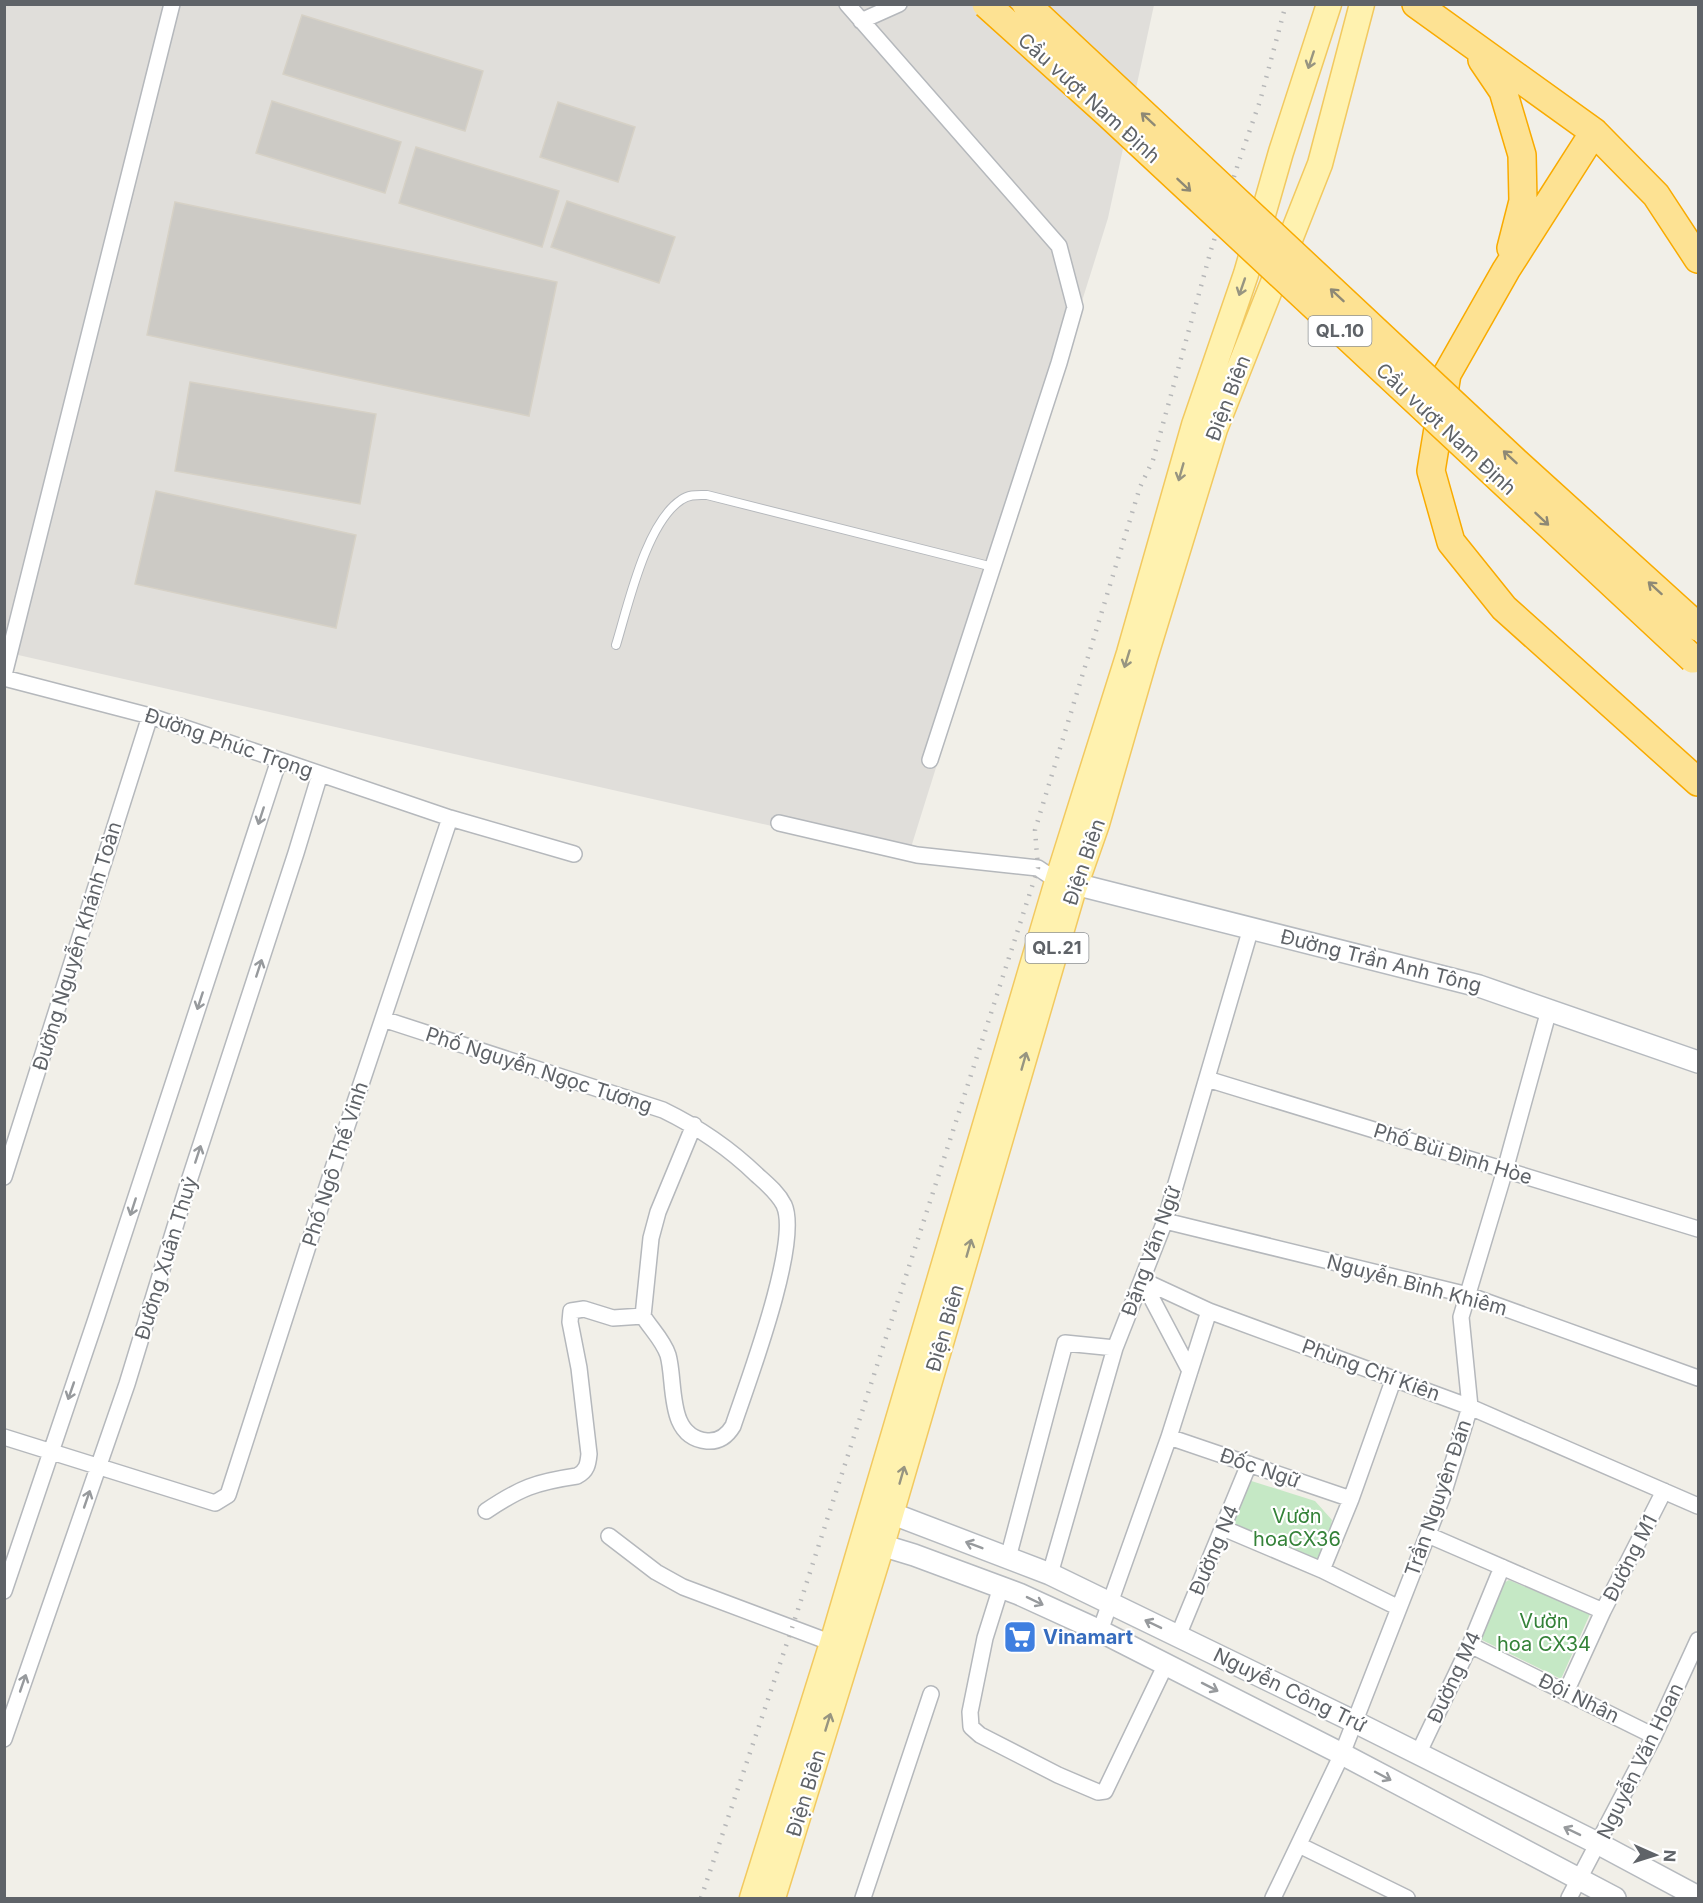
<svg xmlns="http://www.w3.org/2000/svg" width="1703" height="1903" viewBox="0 0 1703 1903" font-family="Inter,sans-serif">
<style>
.industrial{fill:#e0deda}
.green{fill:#c5e8c5}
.building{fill:#cccac5;stroke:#d6d1c6;stroke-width:1.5}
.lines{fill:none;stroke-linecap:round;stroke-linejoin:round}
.lane-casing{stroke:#b5b8bc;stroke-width:10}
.street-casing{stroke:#b5b8bc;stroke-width:18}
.secondary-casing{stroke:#b6babf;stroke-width:24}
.primary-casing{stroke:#f2c960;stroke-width:27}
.highway-casing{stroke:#f9ab00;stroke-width:30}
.lane{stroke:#fff;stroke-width:8}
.street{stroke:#fff;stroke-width:15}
.secondary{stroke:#fff;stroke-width:21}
.primary{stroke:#fff2af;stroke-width:24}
.highway{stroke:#fde293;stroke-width:27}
.rail{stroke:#b6b7b8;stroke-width:4.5;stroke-dasharray:1.5 8;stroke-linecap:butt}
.highway-bridge-casing{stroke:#f9ab00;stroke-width:30;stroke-linecap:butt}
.highway-bridge{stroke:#fde293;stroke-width:27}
.oneway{stroke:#979581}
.oneway2{stroke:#8e8975}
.oneway3{stroke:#979a9d}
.labels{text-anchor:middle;stroke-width:4.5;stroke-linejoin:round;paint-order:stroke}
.shield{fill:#fff;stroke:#8f9295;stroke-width:1.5}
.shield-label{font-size:18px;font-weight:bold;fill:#5f6368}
.street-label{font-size:20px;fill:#5f6368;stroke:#fff}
.park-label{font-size:20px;fill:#348238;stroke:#fff}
.shop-label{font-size:20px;font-weight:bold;fill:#366cbe;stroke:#fff;text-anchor:start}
</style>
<rect width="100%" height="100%" fill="#f1efe8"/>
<path class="industrial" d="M5,5H1154L1108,218L908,857L5,652Z"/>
<path class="green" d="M1245,1479L1315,1501L1332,1520L1322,1570L1223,1528Z
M1509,1580L1590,1614L1561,1679L1478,1638L1498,1586Z"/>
<path class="building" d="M302,15L483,71L465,131L283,74Z
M272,101L401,142L385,193L256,153Z
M558,102L635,127L618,182L540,157Z
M416,147L559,191L542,247L399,203Z
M567,201L675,237L659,283L551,247Z
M175,202L557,282L529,416L147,335Z
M190,382L376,414L360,504L175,471Z
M156,491L356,535L336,628L135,584Z"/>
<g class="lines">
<g class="lane-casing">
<path id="lane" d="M616,645C628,606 646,523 681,500C689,494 698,495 707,495L993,567"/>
</g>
<g class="street-casing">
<path id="street" d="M847,4L1059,246L1075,307L1059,363L930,760
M861,21L899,4
M4,675L172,4
M4,678L150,716L450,818L574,854
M779,823L917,855L1038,868L1050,876L1058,878
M383,1019L663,1110C698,1127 729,1148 757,1175C767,1184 778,1193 784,1205C801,1242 747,1384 733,1426C727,1436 719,1442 707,1441C666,1437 676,1383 668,1355C663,1340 651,1329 643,1316L651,1238L658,1212L694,1125
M1207,1079L1698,1229
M4,1177L150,716
M1165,1221L1468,1295L1698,1378
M1142,1280L1209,1311L1470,1407L1698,1506
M1142,1280L1190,1371
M4,1437L215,1503L228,1495L336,1159L450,818
M1169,1437L1351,1499
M486,1511C520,1488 536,1482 577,1476C587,1471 588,1464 589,1454L579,1368L570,1322L571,1311L584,1309L613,1318L643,1316
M1223,1528L1322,1570L1399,1608
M1428,1535L1603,1611
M609,1536L656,1572L683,1587L832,1643
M1008,1558L1065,1343L1115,1348
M1322,1570L1351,1499L1394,1378
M1050,1574L1115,1348L1165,1221L1251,928
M1001,1587L985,1638L970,1712L971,1727L980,1735L1058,1775L1098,1792L1105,1791L1166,1664
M4,1591L96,1319L279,760
M1100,1631L1169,1437L1209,1311
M1178,1636L1249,1464
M1470,1645L1654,1736
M1566,1692L1603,1611L1664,1491
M4,1739L127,1384L189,1181L296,853L320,774
M1418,1754L1470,1645L1502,1567
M1299,1845L1407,1898
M863,1898L931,1694
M1273,1898L1342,1754L1442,1498L1470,1407L1461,1317L1505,1170L1549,1010
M1569,1898L1654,1736L1698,1640"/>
</g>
<g class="secondary-casing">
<path id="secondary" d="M1061,879L1075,884L1479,986L1698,1062
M875,1507L1050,1574L1355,1722L1599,1844L1698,1897
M868,1541L914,1555L1019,1594L1100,1631L1342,1754L1615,1898"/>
</g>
<g class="primary-casing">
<path id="primary" d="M752,1898L832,1643L1058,878L1129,653L1194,425L1246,274L1281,152L1329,4
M773,1898L882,1545L1072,895L1097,824L1145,658L1215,429L1320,164L1362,4"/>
</g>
<g class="highway-casing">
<path id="highway" d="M1416,4L1594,132L1656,195L1698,259
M1482,60L1503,91L1522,155L1523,201L1511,248
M1594,132L1506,270L1447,374L1431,471L1451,542L1504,608L1698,782"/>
</g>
<use href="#lane" class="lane"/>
<use href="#street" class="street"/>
<use href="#secondary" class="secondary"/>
<use href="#primary" class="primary"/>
<use href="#highway" class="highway"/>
<path class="rail" d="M701,1898L792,1628L1038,868L1035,830L1140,487L1153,460L1211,250L1238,164L1260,101L1286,4"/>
<g class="highway-bridge-casing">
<path id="highway-bridge" d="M986,4L1107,113L1693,659
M1026,4L1516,462L1698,627"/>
</g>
<use href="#highway-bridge" class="highway-bridge"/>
</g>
<defs><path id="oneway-shaft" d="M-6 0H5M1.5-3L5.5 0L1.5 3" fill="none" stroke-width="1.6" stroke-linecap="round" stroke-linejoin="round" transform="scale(1.5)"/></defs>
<g class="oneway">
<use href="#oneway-shaft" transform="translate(1311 60) rotate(108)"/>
<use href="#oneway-shaft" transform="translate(1242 287) rotate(109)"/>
<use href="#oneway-shaft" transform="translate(1181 472) rotate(106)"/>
<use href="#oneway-shaft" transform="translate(1127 659) rotate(107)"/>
<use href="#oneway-shaft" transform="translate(1024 1061) rotate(-74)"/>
<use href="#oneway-shaft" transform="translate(969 1248) rotate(-74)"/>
<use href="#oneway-shaft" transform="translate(902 1475) rotate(-74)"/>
<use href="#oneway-shaft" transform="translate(828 1722) rotate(-73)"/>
</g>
<g class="oneway2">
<use href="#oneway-shaft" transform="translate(1148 119) rotate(-137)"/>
<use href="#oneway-shaft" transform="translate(1184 185) rotate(43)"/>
<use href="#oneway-shaft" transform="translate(1337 295) rotate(-137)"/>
<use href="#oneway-shaft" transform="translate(1510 457) rotate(-137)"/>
<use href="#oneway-shaft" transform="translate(1542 519) rotate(43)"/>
<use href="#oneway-shaft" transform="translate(1655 588) rotate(-138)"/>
</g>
<g class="oneway3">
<use href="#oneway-shaft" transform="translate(261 816) rotate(108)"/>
<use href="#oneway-shaft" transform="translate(259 968) rotate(-72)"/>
<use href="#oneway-shaft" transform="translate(200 1001) rotate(108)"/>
<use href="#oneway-shaft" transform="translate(198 1154) rotate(-72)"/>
<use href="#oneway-shaft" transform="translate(133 1207) rotate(108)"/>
<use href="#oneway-shaft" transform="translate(71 1391) rotate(109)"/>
<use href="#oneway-shaft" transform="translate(87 1499) rotate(-71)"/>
<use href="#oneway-shaft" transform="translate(974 1545) rotate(-159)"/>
<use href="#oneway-shaft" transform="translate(1035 1601) rotate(26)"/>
<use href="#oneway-shaft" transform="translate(1153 1624) rotate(-154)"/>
<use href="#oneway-shaft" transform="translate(23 1683) rotate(-71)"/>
<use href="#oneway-shaft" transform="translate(1210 1687) rotate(27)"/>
<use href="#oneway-shaft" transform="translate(1383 1776) rotate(28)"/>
<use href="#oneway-shaft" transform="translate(1572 1831) rotate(-154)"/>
</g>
<defs>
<g id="supermarket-square" transform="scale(1.725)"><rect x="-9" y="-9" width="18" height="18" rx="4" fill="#3f7fe0" stroke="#fff"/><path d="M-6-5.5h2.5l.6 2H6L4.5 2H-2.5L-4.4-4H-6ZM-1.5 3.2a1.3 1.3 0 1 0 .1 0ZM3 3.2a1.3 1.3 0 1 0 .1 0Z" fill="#fff"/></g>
</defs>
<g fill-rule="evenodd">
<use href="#supermarket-square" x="1020" y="1637"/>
</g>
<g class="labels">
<g class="shield">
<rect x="1308.5" y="316" width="63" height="30" rx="4.5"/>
<rect x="1025.5" y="933" width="63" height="30" rx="4.5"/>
</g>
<g class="shield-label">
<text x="1340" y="337">QL.10</text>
<text x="1057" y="954">QL.21</text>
</g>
<g class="street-label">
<text transform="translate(1089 98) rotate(42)" y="7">Cầu vượt Nam Định</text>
<text transform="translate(1228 398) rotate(-69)" y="7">Điện Biên</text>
<text transform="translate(1446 429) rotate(43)" y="7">Cầu vượt Nam Định</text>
<text transform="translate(229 743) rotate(19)" y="7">Đường Phúc Trọng</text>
<text transform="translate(1084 862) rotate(-71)" y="7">Điện Biên</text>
<text transform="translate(77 946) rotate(-73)" y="7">Đường Nguyễn Khánh Toàn</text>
<text transform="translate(1381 961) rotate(14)" y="7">Đường Trần Anh Tông</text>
<text transform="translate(539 1070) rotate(18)" y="7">Phố Nguyễn Ngọc Tương</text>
<text transform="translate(1453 1154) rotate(17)" y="7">Phố Bùi Đình Hòe</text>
<text transform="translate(335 1164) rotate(-72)" y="7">Phố Ngô Thế Vinh</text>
<text transform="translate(1151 1251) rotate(-70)" y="7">Đặng Văn Ngữ</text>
<text transform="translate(166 1258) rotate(-73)" y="7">Đường Xuân Thuỷ</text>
<text transform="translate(1417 1285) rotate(15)" y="7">Nguyễn Bỉnh Khiêm</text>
<text transform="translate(945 1328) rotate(-74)" y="7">Điện Biên</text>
<text transform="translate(1371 1370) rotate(20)" y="7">Phùng Chí Kiên</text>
<text transform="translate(1260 1468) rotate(19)" y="7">Đốc Ngữ</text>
<text transform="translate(1438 1498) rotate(-71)" y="7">Trần Nguyên Đán</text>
<text transform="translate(1214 1550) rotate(-67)" y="7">Đường N4</text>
<text transform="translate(1630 1558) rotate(-63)" y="7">Đường M1</text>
<text transform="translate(1454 1677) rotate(-65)" y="7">Đường M4</text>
<text transform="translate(1290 1690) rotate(26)" y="7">Nguyễn Công Trứ</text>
<text transform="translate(1579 1698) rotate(26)" y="7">Đội Nhân</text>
<text transform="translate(1640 1761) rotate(-64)" y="7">Nguyễn Văn Hoan</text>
<text transform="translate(806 1793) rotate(-73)" y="7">Điện Biên</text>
</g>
<g class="park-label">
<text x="1297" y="1523">Vườn<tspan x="1297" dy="23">hoaCX36</tspan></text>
<text x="1544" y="1628">Vườn<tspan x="1544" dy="23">hoa CX34</tspan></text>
</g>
<g class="shop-label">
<text x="1043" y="1644">Vinamart</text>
</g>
</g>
<rect width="1703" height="1903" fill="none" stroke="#5f6368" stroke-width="12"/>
<g transform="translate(1655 1855) rotate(93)" stroke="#ffffff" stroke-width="4.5" paint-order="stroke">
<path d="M0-4.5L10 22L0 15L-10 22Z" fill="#5f6368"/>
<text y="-9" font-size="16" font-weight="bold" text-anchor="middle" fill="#5f6368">N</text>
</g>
</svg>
